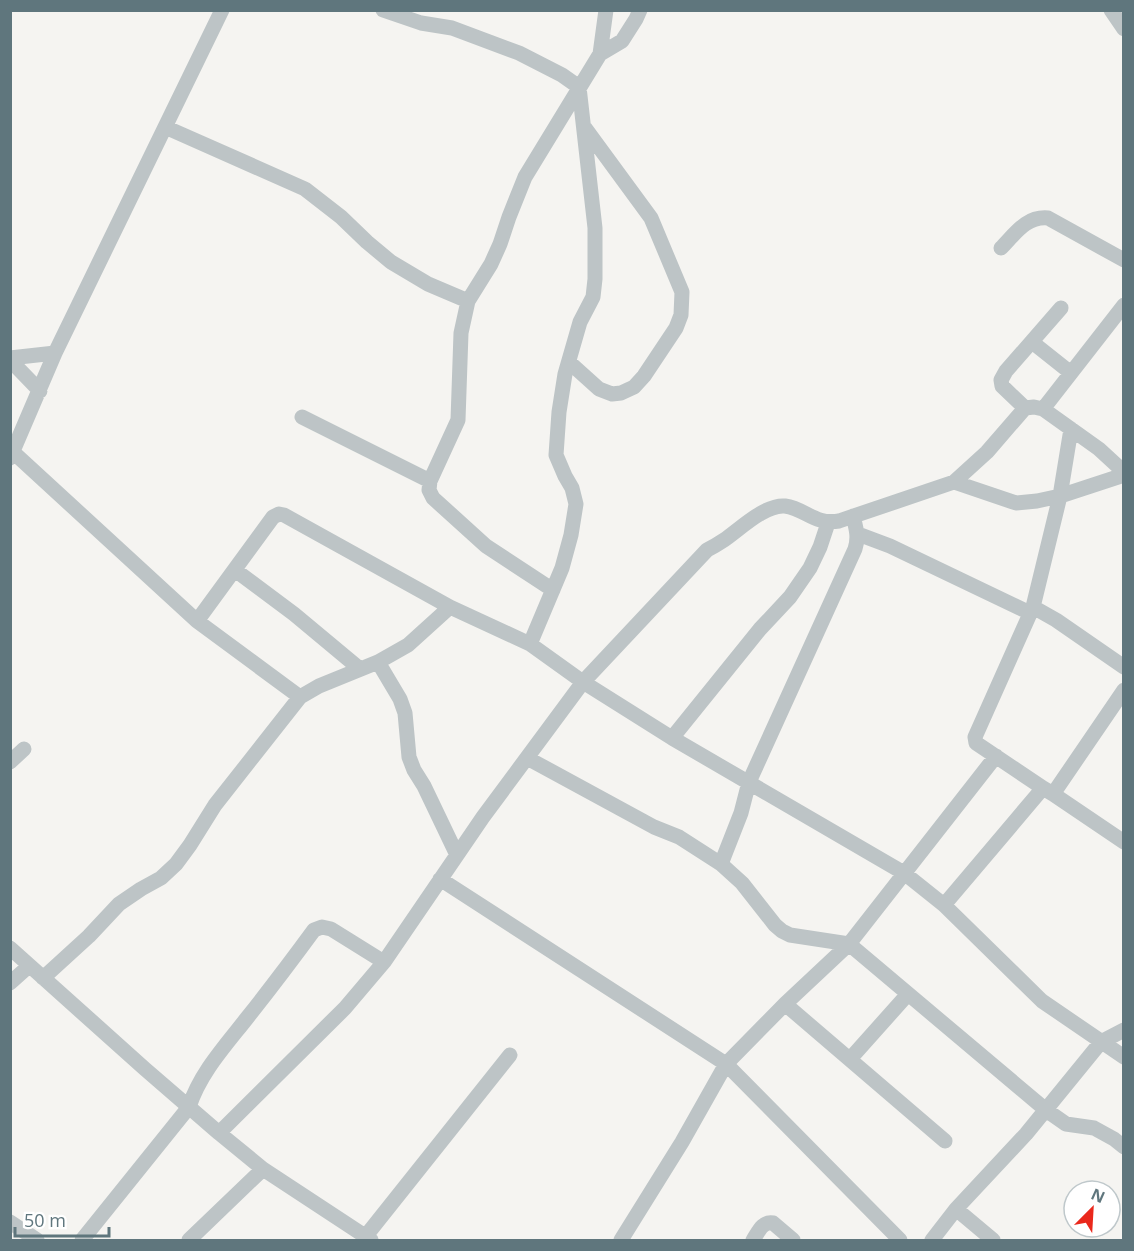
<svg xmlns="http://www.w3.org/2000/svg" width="1134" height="1251" viewBox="0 0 1134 1251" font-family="'Open Sans',sans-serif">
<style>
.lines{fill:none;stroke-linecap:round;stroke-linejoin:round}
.minor{stroke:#bdc4c6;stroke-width:15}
</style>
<rect width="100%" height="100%" fill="#f5f4f1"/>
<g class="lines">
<path class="minor" d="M383,10L421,23L452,28L519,53L562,75L579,87L595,228V279L593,297L580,322L565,374L559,412L556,455L565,476L572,488L576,504L571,535L562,568L530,644
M1111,10L1124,29
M600,54L622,41L636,19L640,10
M165,127L305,189L341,217L367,242L391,262L428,284L468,301
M1001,248C1015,234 1026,216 1048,218L1124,260
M1032,342L1071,373
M10,358L55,353
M10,360L40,391
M569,362L599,389L612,394L621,393L634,387L644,376L676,328L681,315L682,292L651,218L585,128
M1025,408L1002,386L1001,380L1006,371L1061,308
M1043,409L1124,305
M302,417L430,481
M13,452L197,621L300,697
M10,458L55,353L222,10
M954,482L1016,503L1037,501L1060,496L1124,475
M858,534L890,546L1030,613
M235,570L294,614L360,669
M553,590L486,546L433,498L429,490L430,481L458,420L461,333L468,301L491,264L500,244L509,217L525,177L600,54L606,10
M1033,607L1056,620L1124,667
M197,621L273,517L279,514L284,515L450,607L530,644L583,682L672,738L904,873L944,905L1042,1001L1124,1057
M378,662L400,699L405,713L409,757L414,770L424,786L457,855
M672,738L760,629L790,597L810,568L820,547L828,523
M527,758L654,827L679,837L721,864L742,883L775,925L782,931L790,935L849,944L1046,1110L1066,1124L1094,1128L1114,1139L1124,1147
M10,762L24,749
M1043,788L976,743L975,737L1033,607L1060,496L1071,429
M1053,794L1124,842
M721,864L741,813L749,782L855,549C859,537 856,528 853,516
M440,879L726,1064L900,1240
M944,905L1043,788L1053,794L1124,690
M10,948L145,1069L219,1133L263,1169L371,1240
M43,978L89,936L119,904L141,889L161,878L176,864L190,845L215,805L300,697L319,686L378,662L408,645L450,607
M10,983L29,966
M785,1004L945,1141
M850,1059L908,994
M219,1133L345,1008L384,962L483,817L583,682L707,550C713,547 718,544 724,540C739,530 765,504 785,506C806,509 814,525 839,521L954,482L987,452L1025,408L1034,407L1043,409L1099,449L1124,472
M956,1209L993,1240
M10,1222L37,1240
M365,1237L510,1055
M82,1240L189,1107C200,1073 225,1046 247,1018C270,989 292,960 314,930L322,927L331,929L384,962
M189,1240L263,1169
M621,1240L682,1142L726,1064L785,1004L849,944L996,756
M753,1240C758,1233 762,1221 773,1223L793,1240
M932,1240L956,1209L1026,1134L1101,1042L1124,1030"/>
</g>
<rect width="1134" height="1251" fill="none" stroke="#5f767d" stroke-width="24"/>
<g transform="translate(1092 1209) rotate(24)"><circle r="28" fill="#ffffff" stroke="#bfc8cb" stroke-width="1.5"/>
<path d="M0-4.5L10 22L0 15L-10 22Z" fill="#ea281c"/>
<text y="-9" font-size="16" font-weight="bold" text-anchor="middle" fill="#5f767d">N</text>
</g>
<path d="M15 1227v9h94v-9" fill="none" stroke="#5f767d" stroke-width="3"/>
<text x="24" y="1227" font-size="18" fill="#5f767d" stroke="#ffffff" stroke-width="4.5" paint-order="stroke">50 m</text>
</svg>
